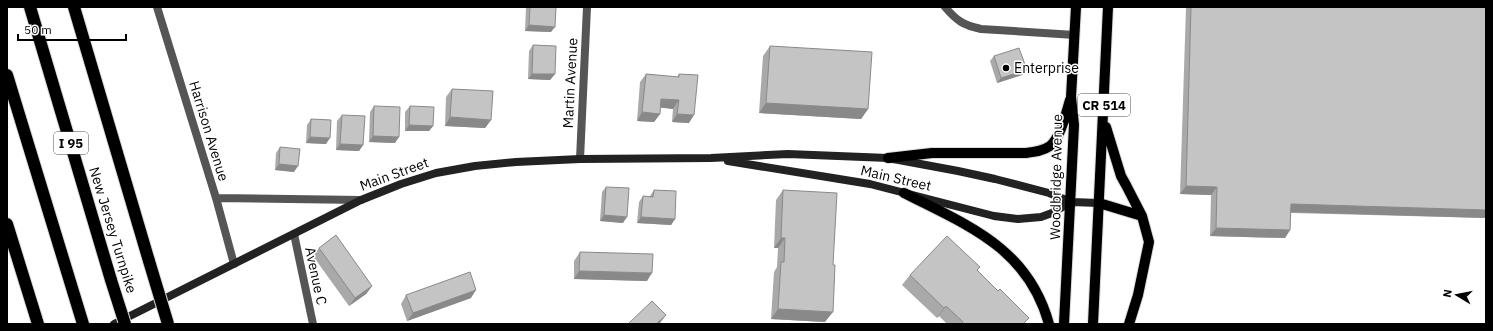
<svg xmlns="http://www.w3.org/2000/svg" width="1493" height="331" viewBox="0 0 1493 331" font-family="'IBM Plex Sans',sans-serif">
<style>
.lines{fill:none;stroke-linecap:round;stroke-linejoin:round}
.primary-casing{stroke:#dbdbdb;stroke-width:12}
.motorway-casing{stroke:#dbdbdb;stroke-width:14}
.minor{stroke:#555;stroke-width:8}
.secondary{stroke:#222;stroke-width:8}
.primary{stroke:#000;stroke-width:10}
.motorway{stroke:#000;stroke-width:12}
.motorway-bridge-casing{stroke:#dbdbdb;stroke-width:14;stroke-linecap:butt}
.motorway-bridge{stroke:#000;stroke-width:12}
.wall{fill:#a9a9a9}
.shaded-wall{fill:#898989}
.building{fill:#c4c4c4;stroke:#898989}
.poi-dot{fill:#000;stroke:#fff;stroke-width:1.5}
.labels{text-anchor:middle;stroke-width:3;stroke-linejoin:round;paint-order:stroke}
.shield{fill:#fff;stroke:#4c4c4c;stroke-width:1}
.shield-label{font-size:13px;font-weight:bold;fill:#000}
.poi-label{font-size:14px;fill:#000;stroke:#fff;text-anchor:start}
.street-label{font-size:14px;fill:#000;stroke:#fff}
</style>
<rect width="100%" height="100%" fill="#fff"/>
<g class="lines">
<g class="primary-casing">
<path id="primary" d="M1106,127L1121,176L1126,185L1142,216L1149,242L1138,295L1129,324
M888,158L932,153H1026C1035,152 1043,151 1050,146C1061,137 1066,113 1070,100
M904,193C969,226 1028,248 1049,324
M1099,203L1142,216
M1064,324L1074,125L1071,97L1076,7
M1093,324L1108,7"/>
</g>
<g class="motorway-casing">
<path id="motorway" d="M30,7L111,280
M74,7L149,261
M7,75L83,324
M7,224L38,324"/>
</g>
<path class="minor" d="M157,7L216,198L234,264
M945,7C957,21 963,25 981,29L1075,35
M580,159L587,7
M216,198L361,200
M294,234L313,324"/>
<path class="secondary" d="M728,161L870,184L994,216L1018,219L1041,217L1052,213L1071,202
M114,324L361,200L401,184L436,173L475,166L516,162L580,159L711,158L788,154L888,158L958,171L995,179L1049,193L1071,202L1099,203"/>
<use href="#primary" class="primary"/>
<use href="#motorway" class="motorway"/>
<g class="motorway-bridge-casing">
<path id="motorway-bridge" d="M149,261L168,324
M111,280L125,324"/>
</g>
<use href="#motorway-bridge" class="motorway-bridge"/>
</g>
<path class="wall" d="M526,7H556L551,32L525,31Z
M1186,7H1486V218L1291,213L1290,230L1285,238L1210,236L1211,195L1180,194Z
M533,45L555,74L550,80L528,79L529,51Z
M770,46L868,109L861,119L759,113L763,56Z
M994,56L1027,70L1022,75L997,83L990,61Z
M646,74L677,77L679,74L689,123L672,122L673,109L660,107V114L654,122L637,121L640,82Z
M452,89L491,120L485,128L445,126L446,97Z
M374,106L395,143L369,142L370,112Z
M410,106L433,126L429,131H405V112Z
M342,115L363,145L359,151L336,150L337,121Z
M311,119L326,144L306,143L307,125Z
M280,147L294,172L275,170L276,153Z
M606,187L623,223L600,221L602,192Z
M654,190L675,219L671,225L637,223L639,202L643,196H650Z
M783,190L825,322L771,319L774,272L777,267L778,248H774L776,200Z
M319,248L372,286L366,294L349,306L313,256Z
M580,252L647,281L574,279V261Z
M977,271L1023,324H947L939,316L937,318L902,285L910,275Z
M406,295L471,298L407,321L401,304Z"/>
<path class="shaded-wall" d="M529,25L555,27L551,32L525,31Z
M1027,70L1022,75L997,83L1001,78Z
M532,74H555L550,80L528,79Z
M661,99L679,100L673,109L655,107Z
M766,103L868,109L861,119L759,113Z
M642,112L660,114L654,122L637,121Z
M677,114L694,115L689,123L672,122Z
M450,117L491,120L485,128L445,126Z
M409,125L433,126L429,131H405Z
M373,136L399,137L395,143L369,142Z
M310,137L330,138L326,144L306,143Z
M340,144L363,145L359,151L336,150Z
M279,164L298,166L294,172L275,170Z
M1186,186L1217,187L1211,195L1180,194Z
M1291,204L1486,210V218L1285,212Z
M604,215L627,217L623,223L600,221Z
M641,217L675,219L671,225L637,223Z
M1216,228L1290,230L1285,238L1210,236Z
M781,238H785L778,248H774Z
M579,271L652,273L647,281L574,279Z
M372,286L366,294L349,306L355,298Z
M476,290L471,298L407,321L413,313Z
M946,306L939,316L937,318L944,308Z
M778,309L833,312L825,322L771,319Z
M666,315L660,323L659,324H656Z"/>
<path class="building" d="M530,7H556L555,27L529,25Z
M1191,7H1486V210L1291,204L1290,230L1216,228L1217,187L1186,186Z
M533,45L556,46L555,74H532Z
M770,46L872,52L868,109L766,103Z
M1019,48L1027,70L1001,78L994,56Z
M646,74L679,77V74L698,75L694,115L677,114L679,100L661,99L660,114L642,112Z
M452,89L493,91L491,120L450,117Z
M374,106L400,107L399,137L373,136Z
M410,106L434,107L433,126L409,125Z
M342,115L365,116L363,145L340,144Z
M311,119L331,120L330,138L310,137Z
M280,147L300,149L298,166L279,164Z
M606,187L629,188L627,217L604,215Z
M654,190L676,191L675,219L641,217L643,196L653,197Z
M783,190L837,193L833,265H835L833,312L778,309L781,262H784L785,238H781Z
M336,235L372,286L355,298L319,248Z
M947,236L980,267L977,270L998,291L1000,289L1029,318L1023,324H961L963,322L946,306L944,308L910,275Z
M580,252L653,254L652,273L579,271Z
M470,272L476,290L413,313L406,295Z
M652,301L666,315L656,324H628Z"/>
<circle class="poi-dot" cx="1006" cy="68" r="4"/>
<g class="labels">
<g class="shield">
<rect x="1078" y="94" width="52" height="22" rx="3"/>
<rect x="54" y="132" width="34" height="22" rx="3"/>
</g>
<g class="shield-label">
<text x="1104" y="110">CR 514</text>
<text x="71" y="148">I 95</text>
</g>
<g class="poi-label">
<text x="1014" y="73">Enterprise</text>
</g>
<g class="street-label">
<text transform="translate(570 83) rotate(-87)" y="5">Martin Avenue</text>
<text transform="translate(209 131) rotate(73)" y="5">Harrison Avenue</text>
<text transform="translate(394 174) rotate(-20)" y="5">Main Street</text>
<text transform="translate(1056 177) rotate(-89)" y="5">Woodbridge Avenue</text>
<text transform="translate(896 178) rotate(13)" y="5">Main Street</text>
<text transform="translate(113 230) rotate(73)" y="5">New Jersey Turnpike</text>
<text transform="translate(316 276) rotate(78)" y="5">Avenue C</text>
</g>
</g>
<rect width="1493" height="331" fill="none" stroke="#000000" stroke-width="16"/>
<g transform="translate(1457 295) rotate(280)" stroke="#ffffff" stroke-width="3" paint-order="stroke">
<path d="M0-3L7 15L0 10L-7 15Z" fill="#000000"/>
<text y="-6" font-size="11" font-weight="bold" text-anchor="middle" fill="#000000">N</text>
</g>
<path d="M18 34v6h108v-6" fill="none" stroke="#000000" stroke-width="2"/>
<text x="24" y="34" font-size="12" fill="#000000" stroke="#ffffff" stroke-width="3" paint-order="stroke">50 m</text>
</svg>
